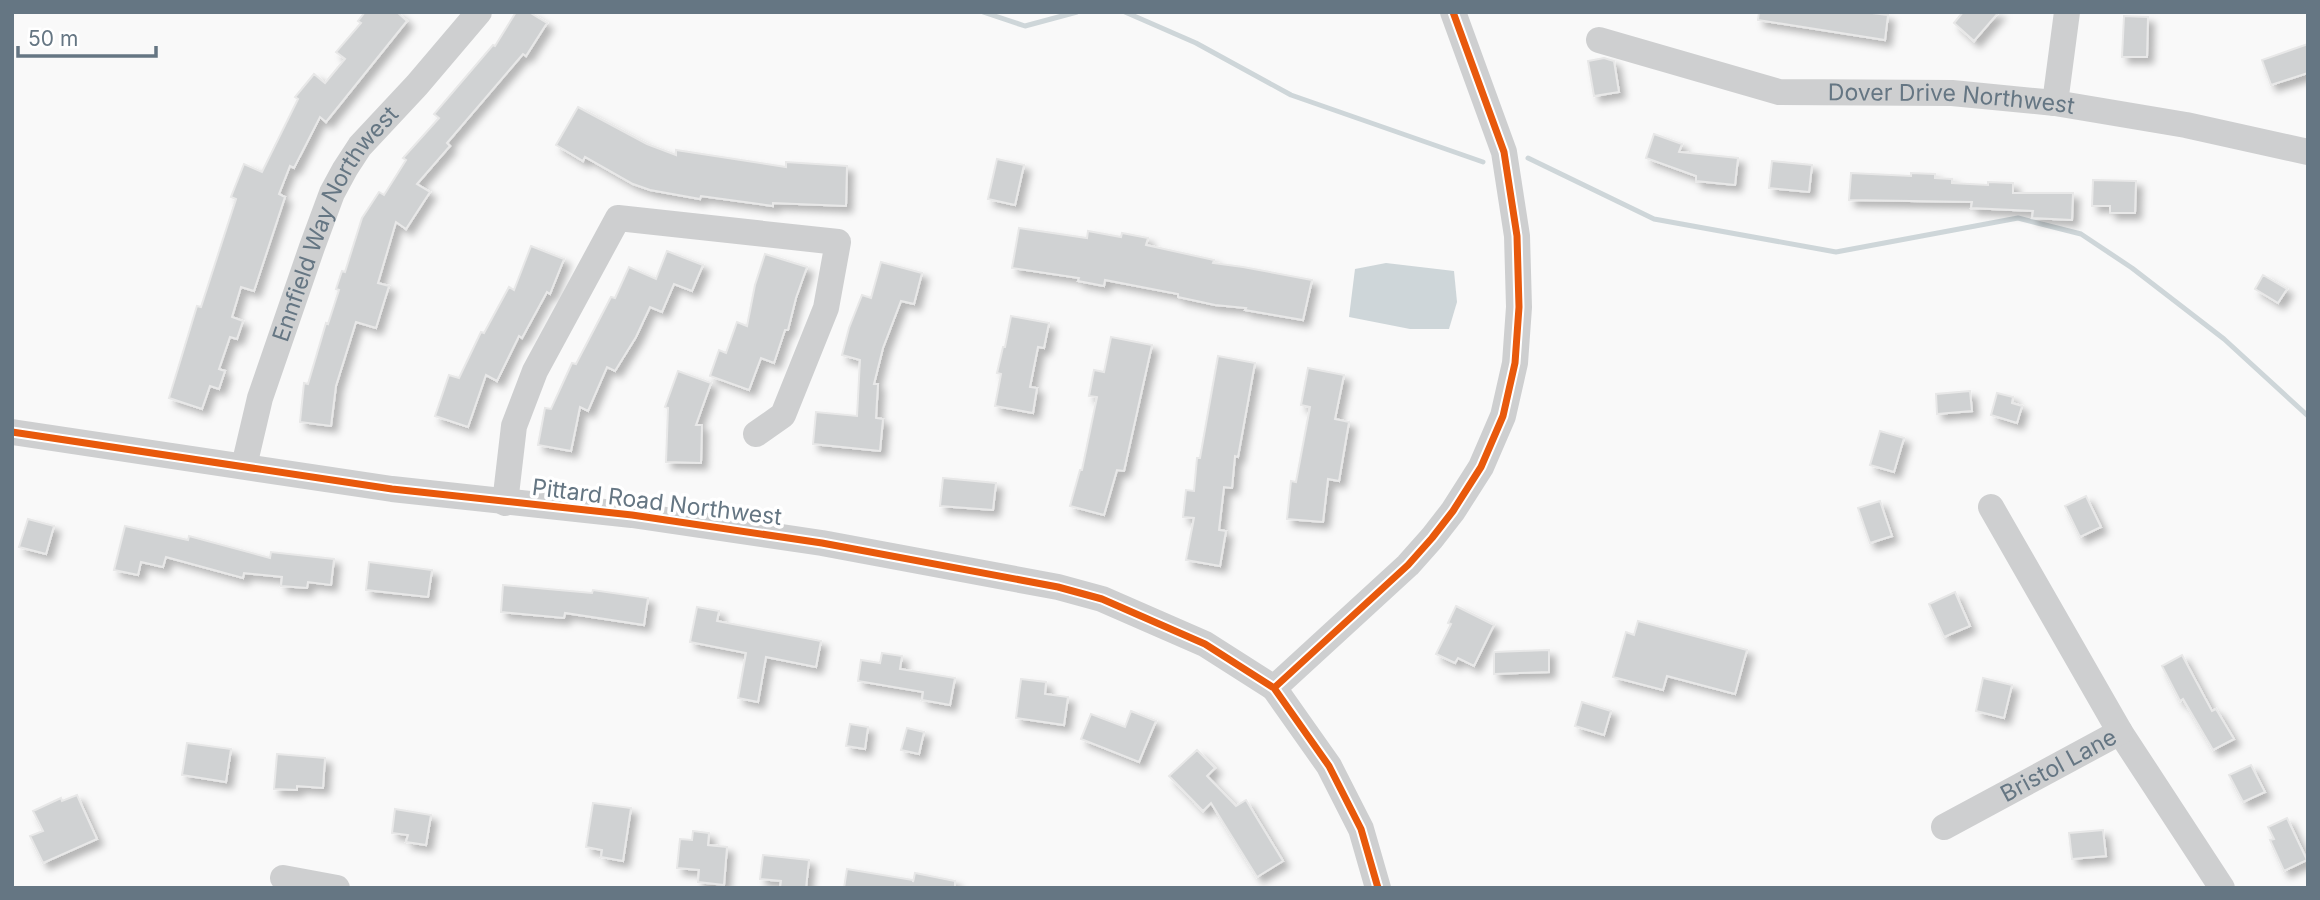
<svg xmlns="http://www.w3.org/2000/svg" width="2320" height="900" viewBox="0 0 2320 900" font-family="Inter,sans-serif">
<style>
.water{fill:#ced6d9}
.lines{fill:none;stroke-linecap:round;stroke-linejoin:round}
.stream{stroke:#ced6d9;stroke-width:5}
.building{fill:#d0d2d3;stroke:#e8e8e8;stroke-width:2;filter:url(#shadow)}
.minor{stroke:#cecfd0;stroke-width:26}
.cycleway-casing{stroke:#fff;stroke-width:11}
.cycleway{stroke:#e8590c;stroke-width:7}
.labels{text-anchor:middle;stroke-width:7;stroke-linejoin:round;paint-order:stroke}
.street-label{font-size:23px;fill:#657683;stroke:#fff}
</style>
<defs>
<filter id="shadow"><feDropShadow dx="6" dy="6" stdDeviation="3.5" flood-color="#0004"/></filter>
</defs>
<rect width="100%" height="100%" fill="#f9f9f9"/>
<path class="water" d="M1386,263L1454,271L1457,302L1449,329H1410L1349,317L1355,269Z"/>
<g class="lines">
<path class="stream" d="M983,12L1025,26L1077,12
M1125,12L1196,43L1291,95L1483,162
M1528,158L1654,219L1836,252L2018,218L2081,234L2132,268L2224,339L2308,416"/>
</g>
<path class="building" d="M365,12H397L407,21L326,122L320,117L294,168L290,166L279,194L285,197L254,291L241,287L232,317L243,321L237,339L230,337L219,369L225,371L219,389L210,386L202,409L169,398L197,306L201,307L236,199L231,197L244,164L262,172L298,99L295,97L314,74L325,83L345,59L336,52L361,23L358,21Z
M516,12H529L547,23L526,56L523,54L447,143L450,146L417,184L430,192L406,229L396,222L378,283L389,286L376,328L356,322L336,386L331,426L300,422L304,383L308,384L326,323L328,324L339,290L336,289L342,271L345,272L362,218L379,192L384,195L406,160L403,158L439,118L434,114L493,45L495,46Z
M1759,12H1864L1888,15L1885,40L1758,20Z
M1963,12H1999L1974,41L1954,23Z
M2124,16L2148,17L2147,57H2122Z
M2308,44V73L2271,85L2262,60Z
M1604,58L1614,61L1619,92L1594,96L1588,61Z
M578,107L647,144L676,155V150L786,167V162L847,166L846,206L773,203V206L701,196L700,199L650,190L633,184L585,157L583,161L556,145Z
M1654,134L1682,144L1679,152L1738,158L1735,185L1696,181V176L1646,158Z
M997,159L1024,165L1015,205L988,199Z
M1772,161L1812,165L1809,192L1769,188Z
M1851,173L1911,176V173L1935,174V178L1952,179V183L1988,185V182L2013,183V193H2073L2072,220L2032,218L2033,211L1971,208L1972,202L1849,200Z
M2093,180L2136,181L2135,213H2110V206H2092Z
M1019,228L1087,238L1088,231L1121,237L1122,233L1148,238L1146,245L1214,260L1213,263L1243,267L1312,280L1303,320L1245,310L1246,308L1215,305L1178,297V294L1105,280L1104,286L1078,281L1079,278L1012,268Z
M531,246L564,259L550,294L547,292L522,338L519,336L497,381L486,375L468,427L435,416L449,375L459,378L481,332L484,333L509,287L514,290Z
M667,251L703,265L692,291L674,284L662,312L650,307L636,337L615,371L607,367L588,411L580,407L571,451L538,445L545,408L551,409L572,363L576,364L611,297L615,298L629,267L656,279Z
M765,254L807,267L796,298L788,330H785L774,363L761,358L749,390L710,376L719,350L726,353L737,322L747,326L755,285Z
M881,262L922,273L914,304L901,301L883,348L874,384H878L876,418L883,419L880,451L813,444L816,412L857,416L860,360L842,355L849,328L862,295L871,298Z
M2263,275L2287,289L2278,303L2255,289Z
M1011,316L1049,323L1044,348L1038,347L1030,387L1037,388L1033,413L995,406L1001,374L997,373L1003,347H1005Z
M1111,337L1152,345L1124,471L1117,470L1104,515L1070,506L1080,470H1082L1097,397L1089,396L1094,370L1104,372Z
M1218,356L1255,363L1238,457L1235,456L1232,488L1224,487L1219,530L1226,531L1220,566L1186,560L1194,518L1183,517L1186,490L1194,491L1197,458H1200Z
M1308,368L1344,375L1335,419L1349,422L1339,481L1328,479L1323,522L1287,519L1291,481L1296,482L1310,407L1301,405Z
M678,371L711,383L696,425H702L701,463L666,462L668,408L665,407Z
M1970,391L1972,411L1937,414L1936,394Z
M1997,393L2013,397L2012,403L2022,406L2017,423L1991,415Z
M1880,431L1904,438L1894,472L1870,465Z
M943,478L996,483L993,510L940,506Z
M2086,496L2101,527L2080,537L2065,506Z
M1880,501L1892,536L1870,543L1858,508Z
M28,519L54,526L46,554L19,547Z
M125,526L188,540L189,536L270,558L271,552L334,559L331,585L308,582L307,588L281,586L282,577L244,573L243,578L166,557L163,567L141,562L138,575L114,570Z
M369,562L432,570L428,597L366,590Z
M503,585L592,593L593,590L648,598L644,625L565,613L564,618L501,612Z
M1955,592L1970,626L1944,637L1929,604Z
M1456,606L1494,625L1474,666L1458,658L1455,663L1436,654L1451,624L1448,623Z
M697,607L719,611L717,621L821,641L816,667L766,657L758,702L738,698L746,653L690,642Z
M1638,621L1747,650L1735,694L1667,676L1663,690L1613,677L1626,632L1634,635Z
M1549,650V672L1494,674V652Z
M882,653L902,656L900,669L955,678L950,705L922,700L923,692L858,681L861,660L880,663Z
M2182,655L2212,711L2216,709L2234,739L2213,750L2183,699L2180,701L2162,666Z
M1983,678L2012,685L2004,718L1976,711Z
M1021,679L1046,682L1045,694L1068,697L1064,725L1016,718Z
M1582,702L1611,711L1604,735L1575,726Z
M1131,711L1156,721L1139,762L1081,739L1091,714L1125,727Z
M850,724L868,727L865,749L846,746Z
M907,728L924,732L919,754L901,750Z
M187,743L231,749L226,782L182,775Z
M1197,750L1215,768L1207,776L1236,806L1246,800L1283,861L1257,877L1211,803L1203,811L1169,776Z
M277,754L325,758L323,788L297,786V790L274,789Z
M2251,765L2265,792L2243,802L2229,775Z
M77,795L97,839L43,863L30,836L43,831L33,811L61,798L62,801Z
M593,803L631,808L623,861L601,857L602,850L586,847Z
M395,809L431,815L426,845L406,842L408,835L392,833Z
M2287,818L2307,860L2284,871L2270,840L2274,839L2268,827Z
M2103,830L2106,856L2072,859L2069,833Z
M693,831L709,833L708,845L727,847L724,885L698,882L699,870L677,868L680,839L692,840Z
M763,855L809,860L806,888H780L781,881L760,879Z
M847,869L913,880V882L915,873L955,881V888H844Z"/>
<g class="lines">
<g class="minor">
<path id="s1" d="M1599,40L1779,92L1952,93L2055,103L2186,125L2308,152"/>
<path d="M2055,103L2067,12"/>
<path d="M12,432L392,489L632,515L822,543L1058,587L1102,599L1205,644L1274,688"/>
<path id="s2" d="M244,466L260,398L312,247L332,193L345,169L360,146L417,85L479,12"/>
<path d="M505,503L514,426L535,371L618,218L838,242L826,308L783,415L756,434"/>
<path d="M1991,507L2120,732L2222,888"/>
<path id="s3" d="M1944,827L2120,732"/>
<path d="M283,878L337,888"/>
<path d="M1378,888L1361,829L1329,766L1274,688L1408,565L1432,538L1453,511L1481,467L1503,416L1515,363L1519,307L1517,236L1504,152L1453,12"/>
</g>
<g class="cycleway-casing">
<path id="cycleway" d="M12,432L392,489L632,515L822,543L1058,587L1102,599L1205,644L1274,688
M1378,888L1361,829L1329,766L1274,688L1408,565L1432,538L1453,511L1481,467L1503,416L1515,363L1519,307L1517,236L1504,152L1453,12"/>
</g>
<use href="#cycleway" class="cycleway"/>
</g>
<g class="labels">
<g class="street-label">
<text dy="8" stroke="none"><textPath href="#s1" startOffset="360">Dover Drive Northwest</textPath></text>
<text dy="8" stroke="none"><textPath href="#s2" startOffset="261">Ennfield Way Northwest</textPath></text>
<text transform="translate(657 502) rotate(7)" y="8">Pittard Road Northwest</text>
<text dy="8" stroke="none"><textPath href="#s3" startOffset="130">Bristol Lane</textPath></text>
</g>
</g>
<rect width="2320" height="900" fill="none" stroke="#657683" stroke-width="28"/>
<path d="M18 46v10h138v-10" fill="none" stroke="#657683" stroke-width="3.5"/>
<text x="28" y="46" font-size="21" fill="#657683" stroke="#ffffff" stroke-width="5" paint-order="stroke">50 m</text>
</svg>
